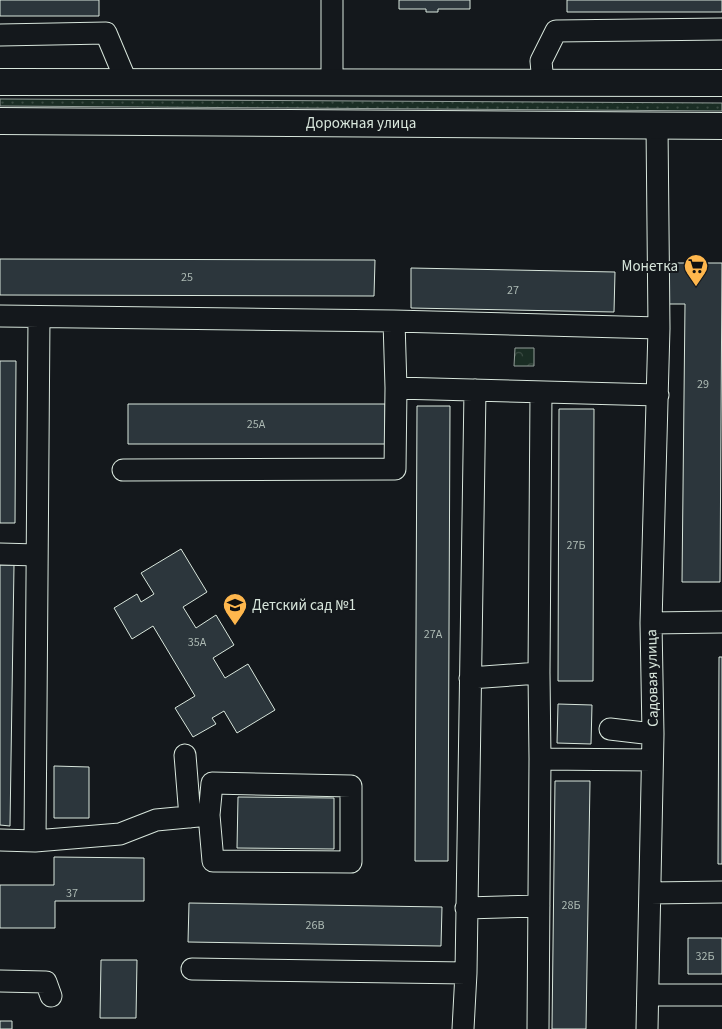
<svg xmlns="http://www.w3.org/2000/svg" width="722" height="1029" viewBox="0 0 722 1029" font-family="'Source Sans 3',sans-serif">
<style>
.grass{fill:url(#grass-dots);stroke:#939e99}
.park{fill:url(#park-crowns);stroke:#939e99}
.building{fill:#2c363c;stroke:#d8e6dc}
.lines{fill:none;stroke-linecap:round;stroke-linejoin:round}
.minor-casing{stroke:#d8e6dc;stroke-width:23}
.major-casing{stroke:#d8e6dc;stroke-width:28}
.minor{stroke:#14181c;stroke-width:21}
.major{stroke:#14181c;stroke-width:26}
.labels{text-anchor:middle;stroke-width:4;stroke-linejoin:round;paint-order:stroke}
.number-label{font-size:12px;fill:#adbab4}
.street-label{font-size:15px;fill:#d8e6dc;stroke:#14181c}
.poi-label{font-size:15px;fill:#d8e6dc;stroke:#14181c;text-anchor:end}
</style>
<defs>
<pattern id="grass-dots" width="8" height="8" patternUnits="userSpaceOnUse" patternTransform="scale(1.25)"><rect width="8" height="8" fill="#1a2d24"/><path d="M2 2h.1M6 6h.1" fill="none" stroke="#3b4b43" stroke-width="1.8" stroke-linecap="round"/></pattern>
<pattern id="park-crowns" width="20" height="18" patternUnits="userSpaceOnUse" patternTransform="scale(1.25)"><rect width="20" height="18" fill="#1a2d24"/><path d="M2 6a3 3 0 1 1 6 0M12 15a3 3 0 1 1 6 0" fill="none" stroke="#3b4b43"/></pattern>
</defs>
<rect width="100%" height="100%" fill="#14181c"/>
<path class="grass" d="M0,99L722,103V111L0,106Z"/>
<path class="park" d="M515,348H534V366H514Z"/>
<path class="building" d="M0,0H99V16H0Z
M399,0H470V9H438V12H426V9H399Z
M567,0H722V12H567Z
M0,259L375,260L374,296L0,295Z
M668,263H722L720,582H682L685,304H668Z
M411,268L615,272L614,312L411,308Z
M0,361H16L15,523H0Z
M128,404H385V444H128Z
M417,406H450L448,861H415Z
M559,409H594L593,681H558Z
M181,549L207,592L183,607L196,628L216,615L234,645L213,658L225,678L248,664L275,710L237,733L224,711L212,718L216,724L193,737L175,708L195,696L153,626L132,639L114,608L137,594L141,602L154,594L141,573Z
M0,565H14L10,826L0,825Z
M719,657H722V864H718Z
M558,704L592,705L591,744L557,743Z
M54,766L89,767V818H54Z
M555,781H590L586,1029H552Z
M238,797L334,798V849L237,848Z
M54,857L144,858V901H55V928H0V885H54Z
M189,903L442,907L441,946L188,942Z
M688,938H722V974H688Z
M101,960H137L136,1018H100Z
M0,1021H12V1029H0Z"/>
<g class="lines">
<g class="minor-casing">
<path id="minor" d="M0,35L106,33L127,83
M332,83V0
M543,83L541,61L556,31L722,29
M0,316L394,321L659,328L657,126
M396,388L658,395
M123,470L395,469L396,388L394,321
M0,554L37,555
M651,623L722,622
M539,673L540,759
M470,678L539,673L541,392
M610,729L653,734
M185,755L190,817
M0,840L35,841L120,834L156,820L209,815L212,783L351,786V862L213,861L209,815
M35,841L39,317
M650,893L722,892
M466,908L539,906
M192,969L466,973
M0,981L46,982L51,996
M649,995H722
M463,1029L466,973L475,390
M538,1029L540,759L652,760
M647,1029L653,734L651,623L659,328"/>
</g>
<g class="major-casing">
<path id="major" d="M0,82L722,83
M0,121L722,126"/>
</g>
<use href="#minor" class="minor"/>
<use href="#major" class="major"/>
</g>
<defs>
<g id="supermarket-pin" transform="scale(1.25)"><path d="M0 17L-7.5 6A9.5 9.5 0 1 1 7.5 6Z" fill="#ffb74d" stroke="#14181c"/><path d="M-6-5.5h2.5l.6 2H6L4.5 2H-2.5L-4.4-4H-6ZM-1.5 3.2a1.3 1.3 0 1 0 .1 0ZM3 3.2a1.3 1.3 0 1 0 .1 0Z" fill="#111"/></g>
<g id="school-pin" transform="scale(1.25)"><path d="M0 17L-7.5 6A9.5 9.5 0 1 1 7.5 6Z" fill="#ffb74d" stroke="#14181c"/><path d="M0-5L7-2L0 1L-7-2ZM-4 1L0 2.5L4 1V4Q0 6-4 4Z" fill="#111"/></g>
</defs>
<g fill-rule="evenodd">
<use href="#supermarket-pin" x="696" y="266"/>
<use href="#school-pin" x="235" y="605"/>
</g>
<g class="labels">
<g class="number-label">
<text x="187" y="281">25</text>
<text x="513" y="294">27</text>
<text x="703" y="388">29</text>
<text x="256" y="428">25А</text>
<text x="576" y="549">27Б</text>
<text x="433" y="638">27А</text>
<text x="197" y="646">35А</text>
<text x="72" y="897">37</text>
<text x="571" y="909">28Б</text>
<text x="315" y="929">26В</text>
<text x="705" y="960">32Б</text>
</g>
<g class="street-label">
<text x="361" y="128">Дорожная улица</text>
<text transform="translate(652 678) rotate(-91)" y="5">Садовая улица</text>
</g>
<g class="poi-label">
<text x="678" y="271">Монетка</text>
<text x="252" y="610" text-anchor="start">Детский сад №1</text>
</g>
</g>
</svg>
